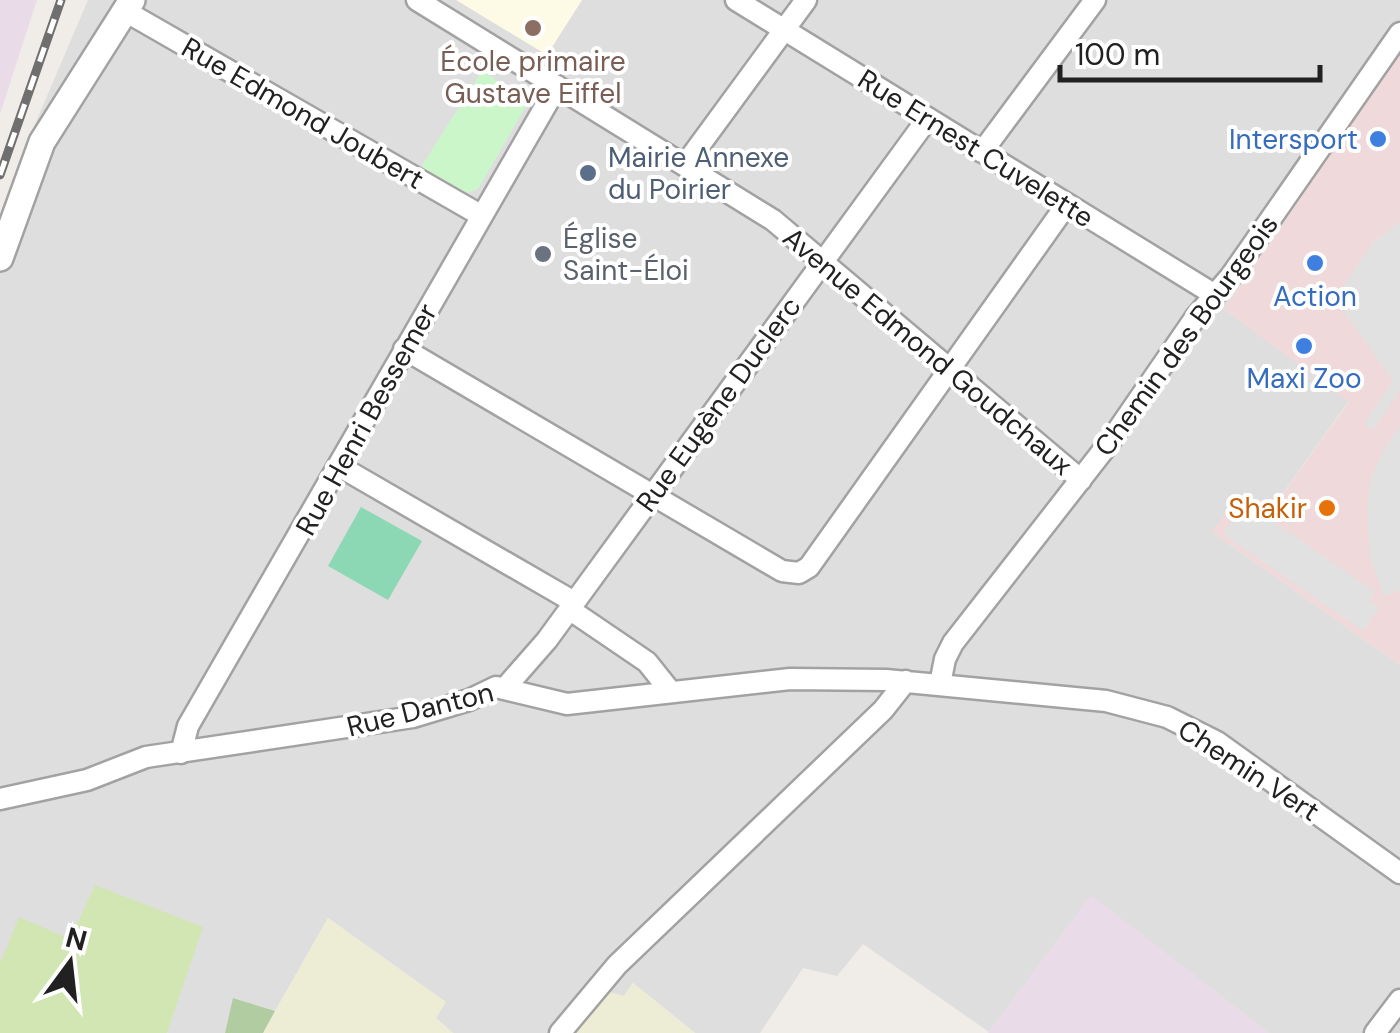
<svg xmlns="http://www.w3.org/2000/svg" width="1400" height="1033" viewBox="0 0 1400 1033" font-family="'DM Sans',sans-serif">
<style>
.residential{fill:#dfdede}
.commercial{fill:#efd9da}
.industrial{fill:#e9dbe7}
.education{fill:#fdfae5}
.farmland{fill:#ededd5}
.grass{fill:#d1e6b3}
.forest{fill:#b1cca0}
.park{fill:#cbf6ca}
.pitch{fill:#8dd8b4}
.parking{fill:#e1e1e1}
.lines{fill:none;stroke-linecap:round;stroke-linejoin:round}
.minor-casing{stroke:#a2a2a2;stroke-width:25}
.tertiary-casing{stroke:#a2a2a2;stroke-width:30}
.minor{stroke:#fff;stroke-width:20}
.tertiary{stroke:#fff;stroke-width:25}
.rail-casing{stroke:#6f6f6f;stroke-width:9}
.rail{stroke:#fff;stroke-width:5;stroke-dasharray:15;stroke-linecap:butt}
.education-dot{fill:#8d6e63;stroke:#fff;stroke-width:4}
.shop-dot{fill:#3f7fe0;stroke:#fff;stroke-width:4}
.service-dot{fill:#5c6f8a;stroke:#fff;stroke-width:4}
.worship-dot{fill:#6b7280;stroke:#fff;stroke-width:4}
.food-dot{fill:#e8710a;stroke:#fff;stroke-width:4}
.labels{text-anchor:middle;stroke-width:8;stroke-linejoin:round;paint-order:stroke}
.education-label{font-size:28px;fill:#785e54;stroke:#fff}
.street-label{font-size:28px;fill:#212121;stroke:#fff}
.shop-label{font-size:28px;fill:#366cbe;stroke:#fff}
.service-label{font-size:28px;fill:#4e5e75;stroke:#fff;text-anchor:start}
.worship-label{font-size:28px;fill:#5b616d;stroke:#fff;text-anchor:start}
.food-label{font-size:28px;fill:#c56008;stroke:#fff;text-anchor:end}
</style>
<rect width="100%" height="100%" fill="#f0ede8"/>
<path class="residential" d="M88,0H1400V54L1224,309L1349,401L1267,515L1212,532L1400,665V1033H1269L1091,896L989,1032L863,944L837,976L803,968L760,1033H695L633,983L624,996L570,1033H453L436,1018L445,1002L328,918L275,1011L234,998L225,1033H167L202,927L71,939L0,963V224L24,150Z"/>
<path class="commercial" d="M1400,54V665L1212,532L1238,495L1268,514L1349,402L1224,309Z"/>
<path class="industrial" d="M0,0H37L0,114Z
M1091,895L1269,1033H988Z"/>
<path class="education" d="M456,0H582L547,55Z"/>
<path class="farmland" d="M328,918L446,1002L436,1018L453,1033H263Z
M633,983L695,1033H570L606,991L624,996Z"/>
<path class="grass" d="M95,885L203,927L167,1033H0V963L19,917L70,939Z"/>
<path class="forest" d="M233,998L275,1011L263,1033H225Z"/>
<path class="park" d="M482,71L529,101L478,189L467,193L421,167Z"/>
<path class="pitch" d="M361,507L422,541L388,600L328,566Z"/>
<path class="parking" d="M1400,222V390L1373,430L1363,424L1393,381L1335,299L1373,242Z
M1400,425V590L1384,596L1370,558L1367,505L1371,478L1383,450Z
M1245,502L1375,592L1370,601L1379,608L1363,631L1223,534Z"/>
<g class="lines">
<g class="minor-casing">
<path id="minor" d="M417,0L773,220L1081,480
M736,0L1215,295
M125,11L482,216
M982,152L1095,0
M685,165L806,0
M404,349L782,571L799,573L809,567L1067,204
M339,466L574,602
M569,609L647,662L671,692
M940,684L945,659L953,643L1109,443L1195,318L1231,276L1400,33
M505,688L547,640L928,118
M181,753L188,726L557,86
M0,799L87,780L146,757L413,717L469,700L496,687L567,704L790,679L886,680L1106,701L1167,717L1217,742L1400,873
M560,1033L617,965L883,710L906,681
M1375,1033L1400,1000"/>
</g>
<g class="tertiary-casing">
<path id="tertiary" d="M0,258L42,142L132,0"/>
</g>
<use href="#minor" class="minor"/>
<use href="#tertiary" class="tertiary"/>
<g class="rail-casing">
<path id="rail" d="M0,175L61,0"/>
</g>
<use href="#rail" class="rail"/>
</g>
<circle class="education-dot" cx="533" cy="28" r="10"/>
<g class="shop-dot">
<circle cx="1378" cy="139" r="10"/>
<circle cx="1315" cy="263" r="10"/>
<circle cx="1304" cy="346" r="10"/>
</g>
<circle class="service-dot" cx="588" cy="173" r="10"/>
<circle class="worship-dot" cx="543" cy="254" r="10"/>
<circle class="food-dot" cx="1327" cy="508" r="10"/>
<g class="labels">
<g class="education-label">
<text x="533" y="71">École primaire<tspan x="533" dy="32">Gustave Eiffel</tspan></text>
</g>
<g class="street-label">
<text transform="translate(303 113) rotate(30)" y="10">Rue Edmond Joubert</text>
<text transform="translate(976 148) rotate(32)" y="10">Rue Ernest Cuvelette</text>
<text transform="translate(1186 335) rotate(-54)" y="10">Chemin des Bourgeois</text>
<text transform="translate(928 351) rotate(40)" y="10">Avenue Edmond Goudchaux</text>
<text transform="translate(718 404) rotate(-54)" y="10">Rue Eugène Duclerc</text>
<text transform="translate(366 419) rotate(-61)" y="10">Rue Henri Bessemer</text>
<text transform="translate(420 709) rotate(-14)" y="10">Rue Danton</text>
<text transform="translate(1249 770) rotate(33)" y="10">Chemin Vert</text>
</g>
<g class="shop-label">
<text x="1358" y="149" text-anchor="end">Intersport</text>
<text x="1315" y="306">Action</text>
<text x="1304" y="388">Maxi Zoo</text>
</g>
<g class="service-label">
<text x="608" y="167">Mairie Annexe<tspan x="608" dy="32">du Poirier</tspan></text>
</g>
<g class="worship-label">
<text x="563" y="248">Église<tspan x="563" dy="32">Saint-Éloi</tspan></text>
</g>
<g class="food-label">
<text x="1307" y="518">Shakir</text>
</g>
</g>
<g transform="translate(70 963) rotate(15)" stroke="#ffffff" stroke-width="8" paint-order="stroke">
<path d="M0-8L18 38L0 25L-18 38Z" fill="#212121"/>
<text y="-15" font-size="28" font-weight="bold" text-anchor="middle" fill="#212121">N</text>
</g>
<path d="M1060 65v15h260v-15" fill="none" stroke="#212121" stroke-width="5"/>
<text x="1075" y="65" font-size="30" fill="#212121" stroke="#ffffff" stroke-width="8" paint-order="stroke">100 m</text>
</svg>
